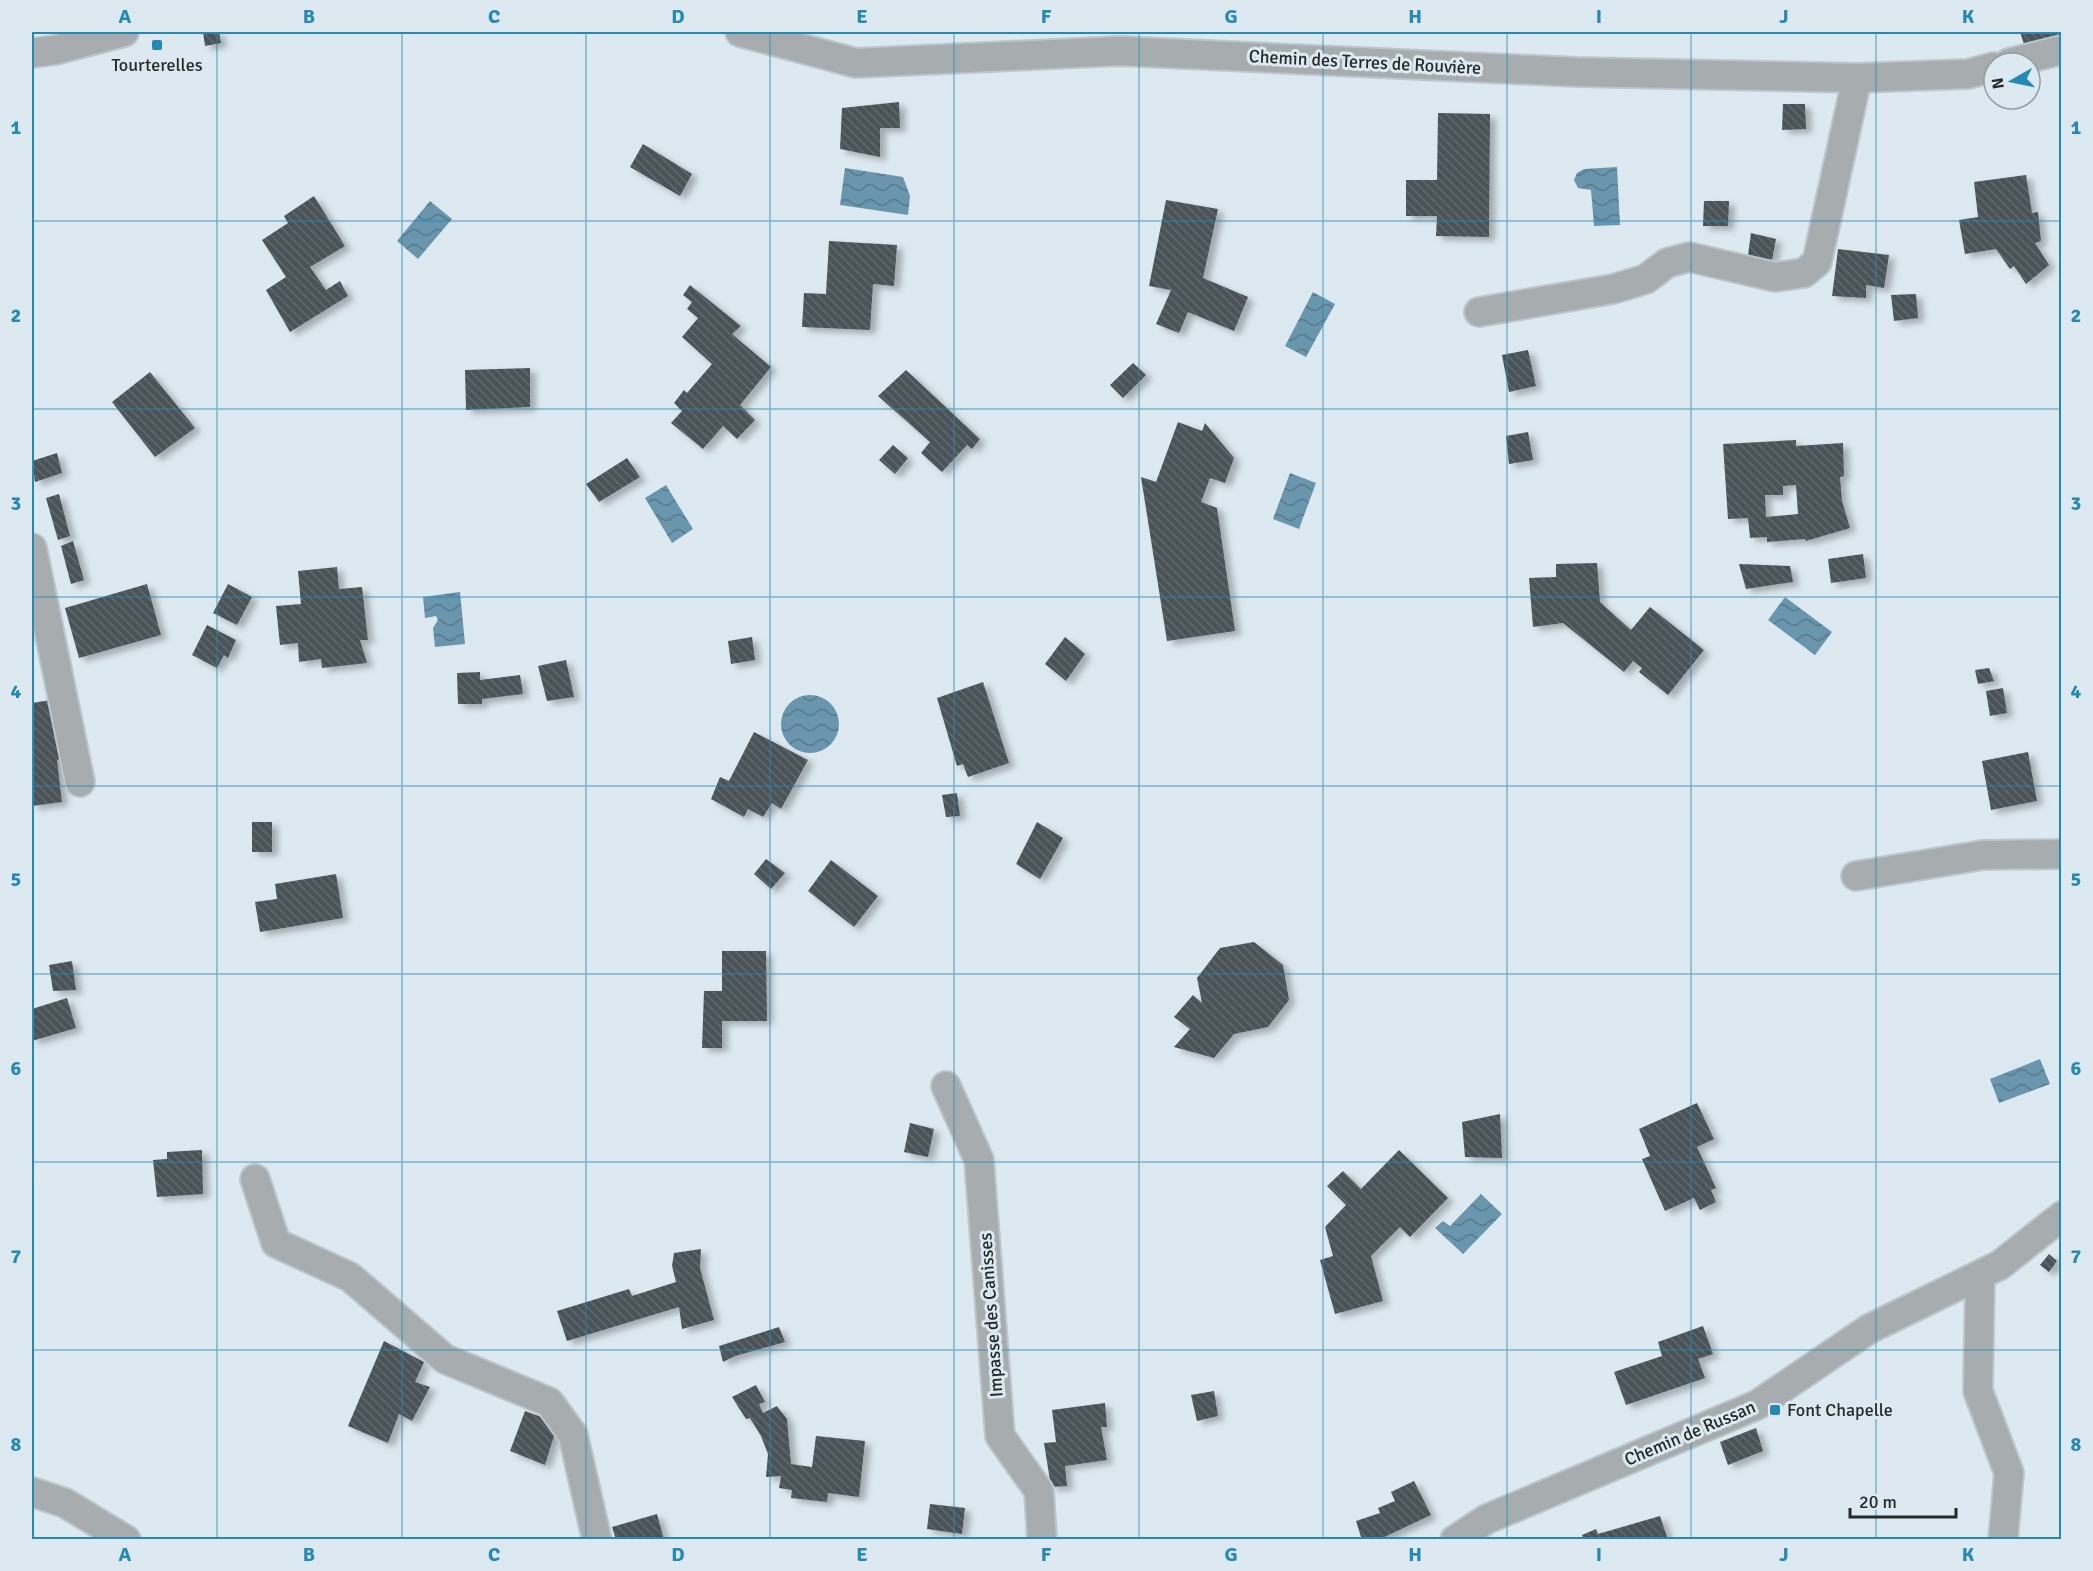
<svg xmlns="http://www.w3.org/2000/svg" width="2093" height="1571" viewBox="0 0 2093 1571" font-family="Signika,sans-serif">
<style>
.water{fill:url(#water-waves)}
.building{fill:url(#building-back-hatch);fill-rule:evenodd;filter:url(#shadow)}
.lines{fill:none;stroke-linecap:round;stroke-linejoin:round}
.street-casing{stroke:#bcc6cd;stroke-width:32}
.street{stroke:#a7acaf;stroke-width:28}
.grid{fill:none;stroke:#2689b3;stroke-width:1.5;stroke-opacity:0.55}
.poi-dot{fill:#2689b3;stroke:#dde9f0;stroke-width:2}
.labels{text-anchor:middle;stroke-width:6;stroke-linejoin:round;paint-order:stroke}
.street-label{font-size:18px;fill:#24292b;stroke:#dde9f0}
.poi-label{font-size:18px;fill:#24292b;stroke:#dde9f0}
.neatline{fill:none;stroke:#2689b3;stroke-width:2}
.grid-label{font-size:20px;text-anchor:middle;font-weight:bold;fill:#2689b3}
</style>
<defs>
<pattern id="water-waves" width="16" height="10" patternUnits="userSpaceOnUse" patternTransform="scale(1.5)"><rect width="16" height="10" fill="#6995ad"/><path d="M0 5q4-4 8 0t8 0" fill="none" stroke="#567a8d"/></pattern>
<pattern id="building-back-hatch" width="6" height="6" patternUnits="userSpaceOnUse" patternTransform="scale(1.5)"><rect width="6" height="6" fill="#495359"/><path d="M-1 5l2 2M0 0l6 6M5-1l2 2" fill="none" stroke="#60696d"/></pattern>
<filter id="shadow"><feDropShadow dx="6" dy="4" stdDeviation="3" flood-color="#0004"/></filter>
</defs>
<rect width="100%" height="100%" fill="#dde9f0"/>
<path class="water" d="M1617,167L1620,225L1594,226L1591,190L1578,188L1574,180L1577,173L1584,169Z
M845,168L903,177L910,196L908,215L840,205Z
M430,201L452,219L418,259L397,241Z
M1313,292L1335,304L1306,357L1285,346Z
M1290,473L1316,483L1299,529L1273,519Z
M666,485L693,529L672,543L645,498Z
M460,592L465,644L435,647L433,628L438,620L436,616L425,618L423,597Z
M1785,597L1832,632L1815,655L1768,620Z
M781 724a29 29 0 1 1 58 0a29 29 0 1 1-58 0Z
M2040,1059L2050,1084L1999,1103L1990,1079Z
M1481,1194L1502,1214L1463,1254L1435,1228L1443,1221L1450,1226Z"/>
<path class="building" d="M203,32H219L221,43L205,46Z
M2020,32H2062V37L2025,47Z
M899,102L900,128H880V157L840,149L842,108Z
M1783,104H1805L1806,129L1782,130Z
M1438,113L1490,114L1489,237L1436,236L1437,216H1406V180H1437Z
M643,144L692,174L680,196L630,167Z
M2026,175L2032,213L2038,212L2041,241L2035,243L2049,265L2026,284L2014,266L2010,269L1996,249L1965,254L1959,220L1978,217L1974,182Z
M314,196L345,246L310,267L326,290L340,281L348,296L290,332L266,290L286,277L262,240L288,223L284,216Z
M1166,200L1218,209L1203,278L1248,297L1234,331L1188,312L1179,333L1156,324L1171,290L1149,286Z
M1704,201H1729L1728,226H1703Z
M1751,233L1776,239L1772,260L1748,255Z
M829,241L897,245L894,286L873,284L870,330L802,327L804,293L826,294Z
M1838,249L1889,255L1884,288L1866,285V298L1832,296Z
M690,285L741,326L732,334L771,367L740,405L755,420L737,439L723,426L703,449L671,423L682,411L674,403L684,390L687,393L712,364L682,337L698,318L687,309L692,302L683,295Z
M1916,294L1918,318L1894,321L1891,295Z
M1528,350L1536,386L1509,392L1502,355Z
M1133,363L1146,375L1123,398L1110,385Z
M530,368V407L466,410L465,370Z
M906,370L980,439L972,449L967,445L942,472L921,453L930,442L878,396Z
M150,372L195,428L155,457L112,402Z
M1178,422L1202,431L1205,423L1234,458L1225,483L1210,478L1201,502L1217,508L1235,631L1167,641L1141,477L1156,482Z
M1528,432L1533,460L1509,464L1506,436Z
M1796,440V446L1843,443L1844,476L1840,477L1842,501L1850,528L1806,541L1805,539L1767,542V537L1750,538L1748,518L1728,519L1723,444ZM1796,485L1798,514L1766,517L1765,495H1783V486Z
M893,445L908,458L895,474L879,460Z
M57,453L62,473L35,482L32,461Z
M627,458L640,477L599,502L586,484Z
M59,494L70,536L58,540L46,498Z
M73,541L84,580L71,584L61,546Z
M1863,554L1866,578L1831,583L1828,559Z
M1597,563L1600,602L1631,630L1650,607L1704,650L1668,695L1639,672L1642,668L1633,661L1624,672L1563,623L1533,627L1529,578L1556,577V564Z
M1739,564L1790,566L1793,582L1746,589Z
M337,567L339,589L362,587L368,640H360L367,663L322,668L321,659L299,662L298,643L280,645L276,606L301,604L298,571Z
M147,584L161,635L79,658L65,608Z
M228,584L252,597L237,625L213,613Z
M207,625L236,640L228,658L224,655L217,668L192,655Z
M752,637L755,660L731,664L728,641Z
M1065,637L1085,654L1066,681L1045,664Z
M566,660L574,697L547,701L538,666Z
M1989,668L1994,681L1978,684L1975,670Z
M480,672V680L520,675L523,694L482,699V704H458L457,673Z
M983,682L1009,763L968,777L963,764L957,766L937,698Z
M2003,688L2007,713L1990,716L1986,691Z
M57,699L69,757L57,760L62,802L32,806V703Z
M754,732L808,760L781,809L772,803L763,817L748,809L744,817L711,799L720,777L729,781Z
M2028,752L2037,801L1991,810L1982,761Z
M957,793L960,816L946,817L942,795Z
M252,822H272V852H252Z
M1037,822L1063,838L1040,879L1016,864Z
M766,859L785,873L771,889L754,874Z
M831,860L878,896L854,927L808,891Z
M336,874L343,918L260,932L255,902L277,899L275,884Z
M1254,942L1283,965L1289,1000L1268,1027L1234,1034L1214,1058L1174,1047L1190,1029L1174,1017L1193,995L1202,1003L1197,978L1220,948Z
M722,951H766L767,1021H722V1048H702L704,991H722Z
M72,961L76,990L53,991L49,965Z
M67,998L76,1028L32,1041V1009Z
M1697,1103L1714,1139L1697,1147L1716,1188L1711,1190L1716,1202L1700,1210L1694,1198L1665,1211L1642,1159L1650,1156L1639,1129Z
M1500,1114L1502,1158L1465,1157L1462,1122Z
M910,1123L934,1129L928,1157L904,1152Z
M202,1150L203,1194L157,1197L153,1160L167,1159V1152Z
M1399,1150L1448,1198L1410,1237L1400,1227L1371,1256L1383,1301L1335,1314L1320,1260L1333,1256L1325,1227L1346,1205L1327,1186L1343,1171L1361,1189Z
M701,1249L700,1268L714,1320L682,1329L679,1307L567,1341L557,1311L629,1289L632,1296L676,1282L672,1266L674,1253Z
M2049,1254L2057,1261L2049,1272L2040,1265Z
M1703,1326L1713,1354L1698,1359L1705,1378L1626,1405L1614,1372L1662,1356L1658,1342Z
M779,1327L785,1342L735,1356L723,1362L719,1346Z
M384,1341L424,1362L415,1382L430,1387L412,1421L399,1414L388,1443L348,1426Z
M756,1385L765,1402L759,1404L763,1413L777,1406L787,1419L791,1464L812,1467L816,1436L865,1441L859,1497L828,1493L827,1502L791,1498L792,1490L779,1488L781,1476L766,1477L768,1454L761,1436L750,1418L746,1419L732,1397Z
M1214,1391L1218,1416L1197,1421L1191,1395Z
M1105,1403L1107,1427H1101L1107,1460L1065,1466L1067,1486L1051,1487L1044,1443L1056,1442L1052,1410Z
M525,1411L558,1423L545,1465L510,1451Z
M1756,1428L1763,1451L1728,1465L1720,1442Z
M1414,1481L1431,1515L1378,1540H1362L1356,1521L1380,1513L1378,1508L1395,1501L1391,1492Z
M930,1504L965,1508L962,1534L927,1529Z
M657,1514L664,1540H616L612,1527Z
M1660,1516L1668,1540H1584L1582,1535L1596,1529L1598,1534Z"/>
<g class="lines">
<g class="street-casing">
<path id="street" d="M740,32L856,63L1120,51L1577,72L1857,78L1968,74L1994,67
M32,53L55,50L124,32
M2009,63L2062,50
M1479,312L1613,289L1646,279L1667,263L1689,257L1775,277L1804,273L1817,262L1857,78
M32,548L80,782
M1856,876L1983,855L2062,854
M946,1086L979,1160L1000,1436L1039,1491L1042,1540
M255,1179L276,1243L350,1277L445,1359L549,1402L573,1435L597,1540
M1980,1275L1978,1391L2009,1473L2003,1540
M32,1492L65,1503L126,1540
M1455,1540L1487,1519L1757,1405L1869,1329L2000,1265L2062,1216"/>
</g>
<use href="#street" class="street"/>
</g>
<path class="grid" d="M217,32V1540M402,32V1540M586,32V1540M770,32V1540M954,32V1540M1139,32V1540M1323,32V1540M1507,32V1540M1691,32V1540M1876,32V1540M32,221H2062M32,409H2062M32,597H2062M32,786H2062M32,974H2062M32,1162H2062M32,1350H2062"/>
<g class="poi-dot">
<rect x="151" y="39" width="12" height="12" rx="3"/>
<rect x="1769" y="1404" width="12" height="12" rx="3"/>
</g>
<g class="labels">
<g class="street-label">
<text transform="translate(1365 62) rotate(3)" y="6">Chemin des Terres de Rouvière</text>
<text transform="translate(991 1315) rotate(-94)" y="6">Impasse des Canisses</text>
<text transform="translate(1690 1433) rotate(-23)" y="6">Chemin de Russan</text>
</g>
<g class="poi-label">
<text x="157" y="71">Tourterelles</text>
<text x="1787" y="1416" text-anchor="start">Font Chapelle</text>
</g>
</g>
<rect width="2093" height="1571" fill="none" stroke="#dde9f0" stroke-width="66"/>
<g transform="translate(2012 81) rotate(261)"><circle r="28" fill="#dde9f0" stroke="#939ca1" stroke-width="1.5"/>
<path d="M0-4.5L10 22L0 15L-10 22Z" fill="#2689b3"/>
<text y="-9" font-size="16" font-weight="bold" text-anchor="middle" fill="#24292b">N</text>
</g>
<path d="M1850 1508v9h106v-9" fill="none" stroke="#24292b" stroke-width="3"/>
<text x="1859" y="1508" font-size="18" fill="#24292b" stroke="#dde9f0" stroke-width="4.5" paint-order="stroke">20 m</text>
<rect x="33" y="33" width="2027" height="1505" class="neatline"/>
<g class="grid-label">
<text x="125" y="23">A</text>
<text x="309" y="23">B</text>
<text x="494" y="23">C</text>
<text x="678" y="23">D</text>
<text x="862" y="23">E</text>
<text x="1046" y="23">F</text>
<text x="1231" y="23">G</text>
<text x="1415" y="23">H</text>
<text x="1599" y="23">I</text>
<text x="1784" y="23">J</text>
<text x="1968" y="23">K</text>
<text x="16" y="134">1</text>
<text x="2076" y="134">1</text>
<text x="16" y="322">2</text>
<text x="2076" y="322">2</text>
<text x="16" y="510">3</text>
<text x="2076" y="510">3</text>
<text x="16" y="698">4</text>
<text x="2076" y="698">4</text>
<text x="16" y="886">5</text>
<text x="2076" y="886">5</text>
<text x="16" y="1075">6</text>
<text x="2076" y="1075">6</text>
<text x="16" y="1263">7</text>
<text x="2076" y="1263">7</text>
<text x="16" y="1451">8</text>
<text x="2076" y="1451">8</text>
<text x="125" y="1561">A</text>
<text x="309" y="1561">B</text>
<text x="494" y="1561">C</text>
<text x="678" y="1561">D</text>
<text x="862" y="1561">E</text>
<text x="1046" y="1561">F</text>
<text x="1231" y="1561">G</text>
<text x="1415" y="1561">H</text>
<text x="1599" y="1561">I</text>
<text x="1784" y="1561">J</text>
<text x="1968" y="1561">K</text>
</g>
</svg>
